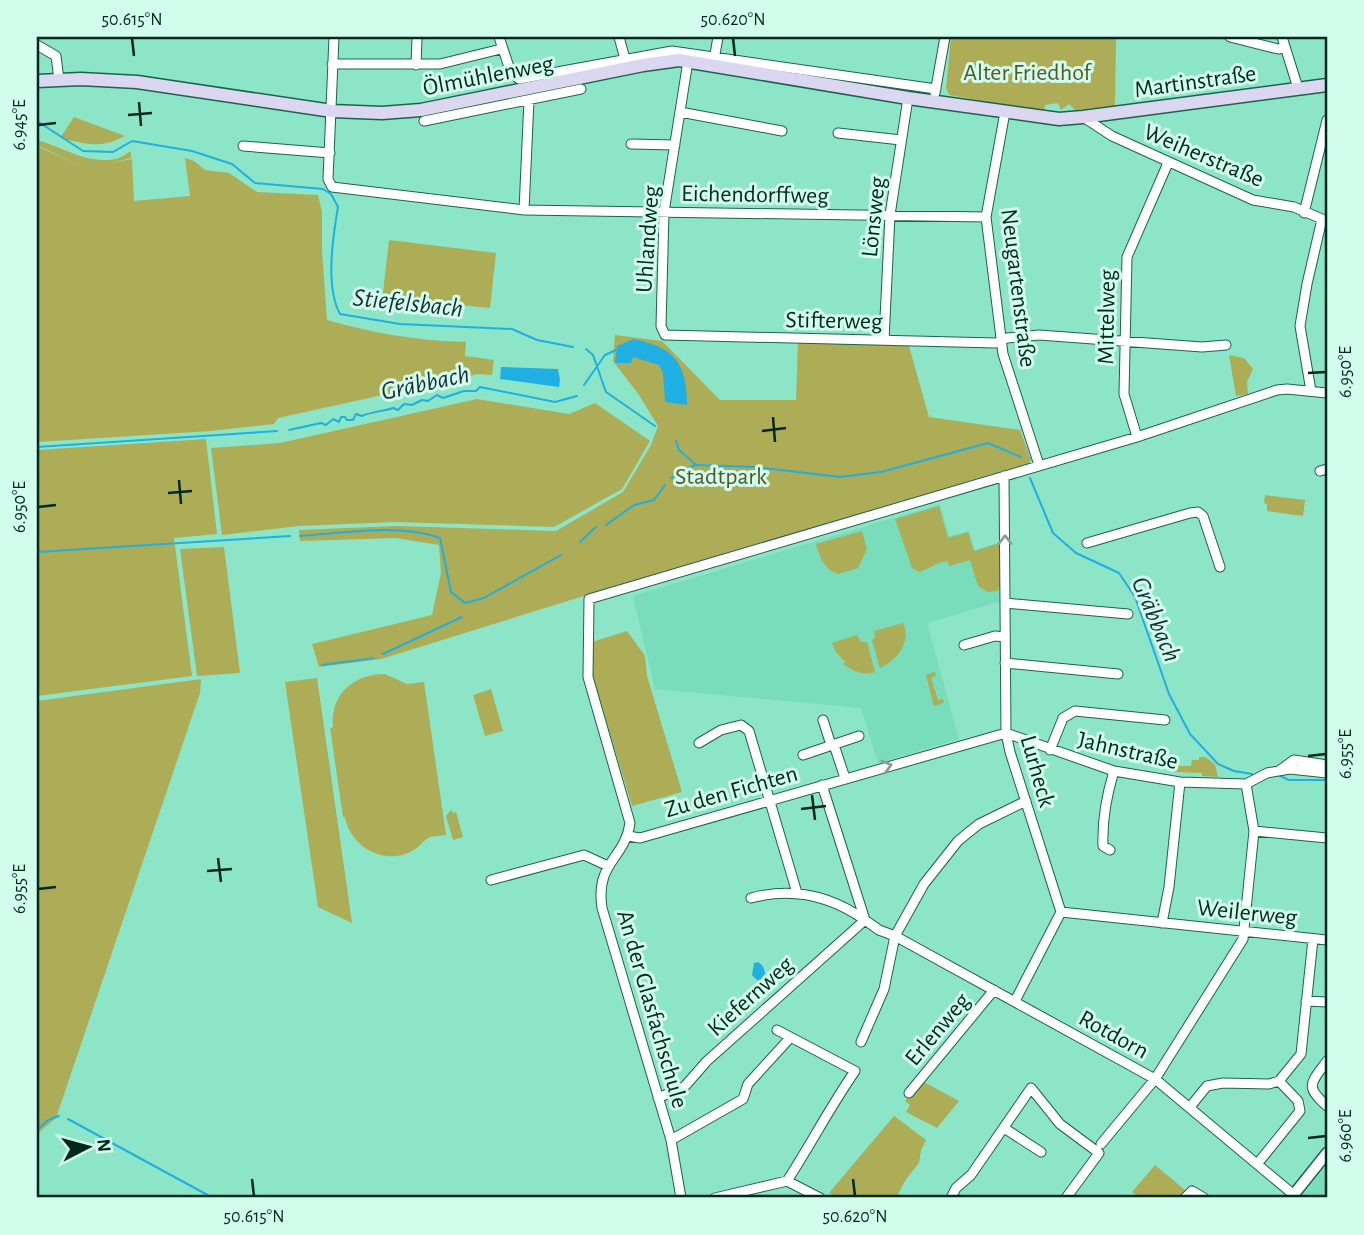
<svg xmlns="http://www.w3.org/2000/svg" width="1364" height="1235" viewBox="0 0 1364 1235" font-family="'Alegreya Sans',sans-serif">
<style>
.built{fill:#79dcba}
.green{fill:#acad56}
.water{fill:#1fafe3}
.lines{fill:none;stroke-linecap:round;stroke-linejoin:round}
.stream{stroke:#1fafe3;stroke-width:2}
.minor-casing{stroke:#1b634d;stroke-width:11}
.tertiary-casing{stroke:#1b634d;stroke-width:13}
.secondary-casing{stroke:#1b634d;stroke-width:15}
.minor{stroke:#fff;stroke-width:9}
.tertiary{stroke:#fff;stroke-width:10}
.secondary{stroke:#dbd7f1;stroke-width:12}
.oneway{stroke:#8c9e99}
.ticks{fill:none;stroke:#00281d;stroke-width:2.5}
.labels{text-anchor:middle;stroke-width:6;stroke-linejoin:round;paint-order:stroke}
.park-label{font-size:24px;fill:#565629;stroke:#d2fcec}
.street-label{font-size:24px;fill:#00281d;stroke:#d2fcec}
.water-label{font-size:26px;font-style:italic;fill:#182d37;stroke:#d2fcec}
.neatline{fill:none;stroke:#00281d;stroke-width:2.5}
.ticks-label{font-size:18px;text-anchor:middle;fill:#00281d}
</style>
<rect width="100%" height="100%" fill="#8ce5c6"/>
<path class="built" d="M940,504L949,536L969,531L975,550L1001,542V601L927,623L959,739L878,763L861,708L655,689L633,596Z
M1327,1164V1198H1301Z"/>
<path class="green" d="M951,37H1116L1115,106L1075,110L1069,104L1061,110L1058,103L1045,105L1044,112L949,95L946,88Z
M74,117L125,136C101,149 86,144 60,138Z
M37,140C62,147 89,165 116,159C121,158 127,153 131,151V158L111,163L132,159L134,201L190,196L185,158L194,161L205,170L229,173L257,192L318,195L322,212V251L327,320C373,333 418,341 466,342L465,356L494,360L492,375L478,374L278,418L274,424L211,431L37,442V146L85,168L37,145Z
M389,240L496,253L490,308L439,303L383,293Z
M615,335L662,341L720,400H796L798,342L909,346L929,417L1020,430L1031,460L1028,464L574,599L381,659L319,667L312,644L432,615L441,573L439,545L396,538L300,541L299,530L396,526L556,531L623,492L651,445L658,426L639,395L613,361Z
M1229,355L1244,358L1253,369L1247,382L1248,394L1236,396Z
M477,399L569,414L595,403L650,441L622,489L554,527L395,522L299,526L222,535L211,448L280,443Z
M206,439L217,534L174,538L192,676L37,696V450Z
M1265,495L1305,500L1303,516L1267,511V504L1264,503Z
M939,506L948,538L968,532L974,551L1000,543V586L997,591L988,592L978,586L970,560L950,566L947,561L939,563L920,572L912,568L895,519Z
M862,531L867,549L858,568L838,574C824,569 820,558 816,544Z
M224,547L240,673L197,676L180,549Z
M903,623C912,641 897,661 880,668L872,641L875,637L874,631Z
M627,631L645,656L647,676L682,792L632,806L592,674V642Z
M857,635L861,642H867L875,672C862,676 854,671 843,664L845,662L836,652L832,643Z
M935,672L936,676L931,678L938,700L943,699L944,703L934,706L926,675Z
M385,674L407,684L424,682L446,835C442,836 434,836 430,837C422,841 417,850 408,853C380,864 350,845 345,817H343L330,728L333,727C330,695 353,674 385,674Z
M317,678L352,923L318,907L285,682Z
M201,679L200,693L56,1118L37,1134V701Z
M491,689L503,731L485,736L473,695Z
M1199,757H1205L1215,764L1218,777L1202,776V773L1174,772L1175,766H1191L1192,760H1199Z
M451,810L453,813L456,812L463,837L453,840L446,816Z
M922,1081L959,1101L937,1128L906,1112L910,1105L905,1101Z
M894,1116L926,1140L921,1150L919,1163L906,1179L896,1198H849L842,1194L839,1198L829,1193Z
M1155,1165L1185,1190L1178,1198H1140L1132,1192Z"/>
<path class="water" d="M633,339C674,347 687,363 687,405L665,402L663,373L659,365L633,357L631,363H615L617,346Z
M501,367L558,369L560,380L559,387L500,379Z
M758,962C765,966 765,972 765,980L760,983L752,975L754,963Z"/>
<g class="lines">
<path class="stream" d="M37,121L83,151L113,152L132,141L192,151L232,164L255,183L323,189L331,194L338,207C333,236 325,287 340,314L400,324L512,329L537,340L573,347
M586,349L593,355L606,392L655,426
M584,385L605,355L616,350
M289,430L321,423L326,425L333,419L339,422L341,417H345L347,420H353L356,414L362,416C373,411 382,412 393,408L398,410L404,404L412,405L422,400L428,401L437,395L443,398L464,391H476L480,387L555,402L577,396
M676,441L679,450L696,465L756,467L840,477L881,472L988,443L1021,457
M37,447L277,431
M671,478L695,465
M1030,478L1053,533L1076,553L1119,573L1135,597L1169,694L1190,734L1218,764L1234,771L1252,774
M606,525L634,505L654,500L665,485
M300,536C345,533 397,523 440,538L451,592L465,603L484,598L561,555
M580,542L596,527
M37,552L290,536
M383,654L462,617
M322,665L374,658
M1280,776L1289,780H1327
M68,1119L213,1198
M37,1130L48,1120L59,1116"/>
<g class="minor-casing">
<path id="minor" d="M334,37L328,179L332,187L524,210L986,217
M499,37L511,73L519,79L672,51L936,89
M619,37L625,59
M1230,37L1278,49L1284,48
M1282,37L1298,88
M37,45L56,56L59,80
M714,60L718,37
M688,61L664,212L661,326L665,335L996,343L1007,338L1039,335L1202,347L1226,345
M332,64H440L501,49
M416,65L417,37
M935,93L945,37
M680,112L782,131
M1005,112L986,217L1003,354L1039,465
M1083,117L1112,136L1253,200L1294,207L1322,219L1307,284L1300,326L1311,391
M424,121L581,89
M838,133L901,140
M631,144L675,145
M243,146L330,153
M524,210L529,100
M1304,213L1327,120
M884,340L890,215L908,98
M1137,437L1124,394L1127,257L1168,163
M1320,471L1327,469
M1004,476L1006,733L1010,752L1061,912
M1087,543L1190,513L1198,512L1203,516L1220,567
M1005,603L1128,614
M964,645L995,636L1005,637
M1005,663L1118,674
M823,720L831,745
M1006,733L1114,771L1180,782L1246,784L1267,773L1290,769L1327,773
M699,743L721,730L741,725L749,731L797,893
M834,745L845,778
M1050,750L1063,718L1075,711L1165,720
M803,755L859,736
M1280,770L1294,760L1327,765
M822,785L865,920L879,930L895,936L1155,1079L1294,1195
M1254,831L1327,838
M628,836L640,838L1006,733
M1110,850L1103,846C1102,819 1106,797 1114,771
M491,880L584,855L608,866
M1061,912L1327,940
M1162,923L1169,887L1180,782
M1015,1001L1061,912
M1306,1001L1327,1002
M777,1030L855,1071C830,1107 811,1144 787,1181
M861,1042L884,989L895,936L924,884L958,841L969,832L979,824L1026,801
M1327,1061C1311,1083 1304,1086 1327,1106
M909,1093L994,990
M658,1098L685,1086L707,1061L865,920C831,896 792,887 751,898
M1190,1107L1207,1086L1223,1083L1269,1084L1279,1081L1301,1054L1313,939
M1004,1128L1041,1152
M671,1140L743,1099L748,1084L790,1038
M1101,1144L1155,1079L1243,939L1254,831L1246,784
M1258,1163L1300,1111L1298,1101L1279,1081
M681,1198L671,1140L602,908C595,862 625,859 630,823L588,677L589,599L1137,437L1277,390L1287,389L1327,393
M715,1198L787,1181L820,1198
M951,1198L956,1188L971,1175L1031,1088L1060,1124L1099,1153L1066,1198
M1185,1198L1192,1191L1204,1198"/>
</g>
<g class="tertiary-casing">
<path id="tertiary" d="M1291,1198L1327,1153"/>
</g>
<g class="secondary-casing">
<path id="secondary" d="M37,81L81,79L137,82L332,111L382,113L421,110L643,65L679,60L908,98L1059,119L1083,117L1327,85"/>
</g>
<use href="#minor" class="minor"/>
<use href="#tertiary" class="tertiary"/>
<use href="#secondary" class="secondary"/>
</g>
<defs><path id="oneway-chevron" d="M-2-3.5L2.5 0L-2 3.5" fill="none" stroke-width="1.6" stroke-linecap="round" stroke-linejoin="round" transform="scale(1.75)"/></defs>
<g class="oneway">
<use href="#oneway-chevron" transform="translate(1005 540) rotate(-90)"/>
<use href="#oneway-chevron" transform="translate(887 766) rotate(-16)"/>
</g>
<path class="ticks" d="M132,38L134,56M733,38L735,56M139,102L141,126M128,115L152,113M38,125L56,123M1308,373L1326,372M773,417L775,442M762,431L786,428M179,480L181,504M168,493L192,491M38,507L56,505M1308,756L1326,754M812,795L815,820M801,809L826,806M218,858L221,882M207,871L232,869M38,889L56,887M1308,1138L1326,1136M252,1179L254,1196M853,1179L855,1196"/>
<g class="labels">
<g class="park-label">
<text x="1027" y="80">Alter Friedhof</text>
<text x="721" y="484">Stadtpark</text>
</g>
<g class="street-label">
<text transform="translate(488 75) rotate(-11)" y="8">Ölmühlenweg</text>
<text transform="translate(1195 81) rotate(-8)" y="8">Martinstraße</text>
<text transform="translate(1204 155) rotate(23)" y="8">Weiherstraße</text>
<text transform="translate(755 194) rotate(1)" y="8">Eichendorffweg</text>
<text transform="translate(873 217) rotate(-84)" y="8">Lönsweg</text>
<text transform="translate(647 239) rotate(-86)" y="8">Uhlandweg</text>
<text transform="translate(1019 288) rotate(83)" y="8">Neugartenstraße</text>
<text transform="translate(1106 317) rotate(-89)" y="8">Mittelweg</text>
<text transform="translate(834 320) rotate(1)" y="8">Stifterweg</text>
<text transform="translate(1128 750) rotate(13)" y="8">Jahnstraße</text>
<text transform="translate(1038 771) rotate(74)" y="8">Lurheck</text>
<text transform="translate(731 791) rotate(-16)" y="8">Zu den Fichten</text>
<text transform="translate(1247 912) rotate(6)" y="8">Weilerweg</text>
<text transform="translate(750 996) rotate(-42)" y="8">Kiefernweg</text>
<text transform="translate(653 1009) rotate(74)" y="8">An der Glasfachschule</text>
<text transform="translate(937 1029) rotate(-50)" y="8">Erlenweg</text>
<text transform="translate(1114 1034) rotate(29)" y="8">Rotdorn</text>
</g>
<g class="water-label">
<text transform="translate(408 302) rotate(6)" y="9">Stiefelsbach</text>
<text transform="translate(425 382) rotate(-12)" y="9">Gräbbach</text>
<text transform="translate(1157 619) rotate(67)" y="9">Gräbbach</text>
</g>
</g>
<rect width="1364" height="1235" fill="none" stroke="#d2fcec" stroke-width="77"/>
<g transform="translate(88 1147) rotate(84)" stroke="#d2fcec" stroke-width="5" paint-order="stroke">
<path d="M0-5L12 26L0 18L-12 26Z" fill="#00281d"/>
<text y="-10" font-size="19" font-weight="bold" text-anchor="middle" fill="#00281d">N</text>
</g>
<rect x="38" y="38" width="1288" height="1158" class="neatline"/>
<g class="ticks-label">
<text x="132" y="25">50.615°N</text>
<text x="733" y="25">50.620°N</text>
<text transform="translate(19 125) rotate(-90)" y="6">6.945°E</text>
<text transform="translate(1345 372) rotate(-90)" y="6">6.950°E</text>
<text transform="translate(19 507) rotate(-90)" y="6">6.950°E</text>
<text transform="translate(1345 754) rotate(-90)" y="6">6.955°E</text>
<text transform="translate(19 889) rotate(-90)" y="6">6.955°E</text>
<text transform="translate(1345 1136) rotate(-90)" y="6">6.960°E</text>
<text x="254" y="1222">50.615°N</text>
<text x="855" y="1222">50.620°N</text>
</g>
</svg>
